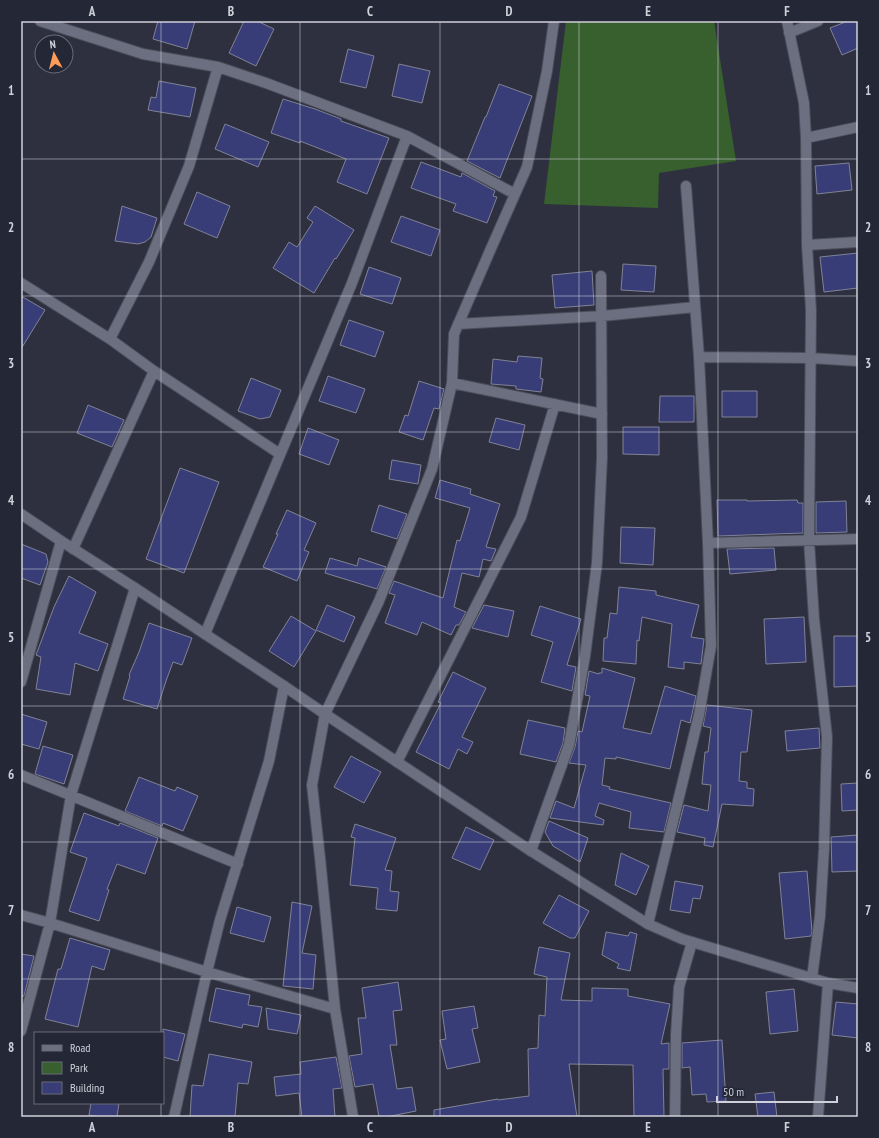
<svg xmlns="http://www.w3.org/2000/svg" width="879" height="1138" viewBox="0 0 879 1138" font-family="'PT Sans Narrow',sans-serif">
<style>
.green{fill:#385f2e}
.building{fill:#383d77;stroke:#808395}
.lines{fill:none;stroke-linecap:round;stroke-linejoin:round}
.minor-casing{stroke:#4a4c58;stroke-width:12}
.tertiary-casing{stroke:#4a4c58;stroke-width:12}
.minor{stroke:#6c6f80;stroke-width:10}
.tertiary{stroke:#6c6f80;stroke-width:10}
.grid{fill:none;stroke:#cfd0da;stroke-width:1;stroke-opacity:0.55}
.neatline{fill:none;stroke:#cfd0da;stroke-width:1.5}
.grid-label{font-size:13px;text-anchor:middle;font-weight:bold;fill:#cfd0da}
</style>
<rect width="100%" height="100%" fill="#2e303f"/>
<path class="green" d="M566,21H714L736,161L659,173L658,208L544,204Z"/>
<path class="building" d="M158,21H195L187,49L153,39Z
M244,21H257L274,29L256,66L229,53Z
M848,21H858V48L842,55L830,28Z
M348,49L374,56L366,88L340,82Z
M399,64L430,71L422,103L392,96Z
M159,81L196,88L190,117L148,110L151,97L156,98Z
M499,84L532,96L500,178L467,161L485,117H486Z
M283,99L315,109L341,119V121L389,138L367,194L337,182L346,159L300,141V143L271,133Z
M225,124L269,142L258,167L215,149Z
M421,162L461,177L462,173L495,191L493,196L497,197L487,223L453,211L456,204L411,188Z
M849,163L852,190L817,194L815,166Z
M197,192L230,206L217,238L184,224Z
M122,206L157,218L151,237L145,242L138,244L115,241Z
M315,206L354,230L336,259L335,258L314,293L273,268L289,242L297,247L313,222L307,218Z
M401,216L440,230L431,256L391,242Z
M858,253V288L824,292L820,257Z
M623,264L656,266L654,292L621,290Z
M369,267L401,278L392,304L360,294Z
M592,271L594,305L555,308L552,275Z
M21,296L45,310L21,349Z
M349,320L384,332L375,357L340,345Z
M518,356L542,358L540,378L543,379L541,392L516,389V386L491,384L493,359L517,362Z
M328,376L365,389L356,413L319,401Z
M251,378L281,390L270,417L260,419L238,411Z
M419,381L444,389L439,409L434,408L423,440L399,432L405,415L408,416Z
M722,391H757V417H722Z
M660,396H694V422H659Z
M88,405L124,420L112,447L77,433Z
M496,418L525,425L519,450L489,442Z
M623,427H659V455L623,454Z
M308,428L339,440L329,465L299,454Z
M392,460L421,465L418,484L389,479Z
M180,468L219,482L184,573L146,559Z
M440,480L471,489L470,494L500,504L486,547L496,549L491,561L483,559L479,577L462,573L454,607L466,612L459,625H456L451,635L422,622L417,635L385,623L395,595L389,593L394,581L443,598L457,540L460,541L470,508L435,498Z
M717,500H747V501L797,500L798,503H803V533L718,536Z
M846,501L847,532L816,533V502Z
M379,505L407,514L397,539L371,531Z
M287,510L316,523L304,550L309,552L297,581L263,567L278,534H276Z
M621,527L655,528L653,565L620,563Z
M21,544L46,554L48,562L40,585L21,578Z
M774,548L776,570L730,574L727,549Z
M330,558L357,566L359,558L386,567L377,589L325,573Z
M69,576L96,592L79,633L108,644L98,671L75,663L70,695L36,689L41,657L36,655L54,607Z
M619,587L656,591V595L699,605L691,637L704,639L701,664L684,662V669L668,667L672,624L642,617L639,641L637,640L636,664L603,661L604,638H607L610,613L617,614Z
M327,605L355,617L344,642L316,630Z
M484,605L514,611L508,637L472,628Z
M540,606L581,619L567,665L576,667L572,691L541,682L553,642L531,635Z
M291,616L316,631L294,667L269,651Z
M804,617L806,662L766,664L764,619Z
M149,623L192,638L182,665L173,662L166,681L157,709L123,699L130,676L129,675L139,652Z
M834,636H858V686L834,687Z
M602,668L635,678L623,728L651,734L665,686L696,696L690,723L681,720L670,769L616,757V759L605,758L602,785L610,787L609,789L671,803L664,832L629,828L631,812L599,803L595,816L604,820L603,825L550,818L556,801L574,808L586,765L569,763L575,747L578,731L582,732L590,696L585,695L589,671L599,674V673H602Z
M453,672L486,688L462,737L473,742L467,754L458,749L449,769L416,752L441,703L438,702Z
M707,705L752,710L747,752H741L739,781L747,782V788L754,789L753,806L722,804L713,847L704,845L705,838L677,832L684,805L708,811L711,785L702,784L705,752H708L711,728L703,726Z
M21,714L47,722L39,749L21,744Z
M528,720L565,728L563,743L556,762L520,754Z
M819,728L820,748L787,751L785,731Z
M43,746L73,755L64,784L35,774Z
M351,756L381,772L364,803L334,787Z
M139,777L175,791L177,787L198,796L183,831L163,823L162,826L125,811Z
M858,783V810L842,811L841,784Z
M84,813L119,826L120,823L158,838L145,874L117,864L107,889L109,890L99,921L69,911L87,858L70,852Z
M549,821L588,838L580,862L553,846L545,832Z
M355,824L396,838L385,870L392,871L390,891L399,892L397,911L376,909L378,888L350,885L355,838L351,837Z
M466,827L494,840L480,870L452,858Z
M858,835V871L832,872L831,837Z
M621,853L649,866L636,895L615,885Z
M807,871L812,931L811,936L785,939L779,873Z
M675,881L703,886L700,899L693,898L690,913L670,910Z
M559,895L589,911L575,938H570L543,923Z
M292,902L312,906L302,953L316,955L313,989L283,986Z
M237,907L271,917L264,942L230,933Z
M606,932L628,936L630,932L637,934L630,971L617,968L619,964L602,955Z
M70,938L110,950L104,970L92,966L78,1027L45,1019L58,969H61Z
M539,947L570,953L561,1000L592,1001V988L628,989V996L670,1004L661,1044L669,1043V1069H663L664,1117H634L633,1065L569,1064L577,1117H434V1110L498,1099V1100L529,1096L528,1049L538,1048L539,1015L545,1016L547,977L534,974Z
M21,954L34,956L24,996H21Z
M398,982L402,1010L393,1011L397,1045H390L397,1089L412,1087L416,1111L386,1117H379L373,1084L355,1087L349,1056L362,1054L358,1018H366L362,988Z
M216,988L250,995L248,1005L262,1007L258,1027L243,1024L242,1028L209,1021Z
M794,989L798,1031L770,1034L766,992Z
M836,1002L858,1004V1038L832,1035Z
M474,1006L478,1028L472,1029L480,1062L447,1069L440,1040L446,1039L442,1011Z
M266,1008L301,1015L297,1034L268,1029Z
M163,1029L185,1034L178,1061L163,1057Z
M722,1040L726,1101L707,1102L706,1094L692,1095L690,1067L682,1068V1043Z
M209,1054L252,1062L248,1084L238,1083L235,1117H190L192,1085L203,1086Z
M336,1057L342,1088L333,1089L335,1117H302L299,1093L276,1096L274,1077L301,1074L300,1062Z
M774,1092L777,1117H758L755,1094Z
M91,1103H119L117,1117H102L89,1115Z"/>
<g class="lines">
<g class="minor-casing">
<path id="minor" d="M40,21L143,54L218,67L266,83L407,136L515,194
M787,21L804,103L806,138L807,245L811,310L809,540L814,619L827,737L824,849L820,916L812,978
M789,33L818,21
M806,138L858,127
M807,245L858,242
M21,283L110,339L154,371L280,454
M458,324L602,316L695,307
M110,339L149,262L189,166L218,67
M699,357L810,358L858,361
M452,383L602,414
M708,543L858,539
M73,549L154,371
M205,634L352,283L407,136
M21,682L61,541
M397,762L521,517L555,404
M21,775L238,864
M531,851L569,745L585,656L597,563L602,458L601,276
M21,915L50,923L207,972L335,1009
M648,924L699,715L711,646L708,543L699,357L686,186
M21,1031L50,923L71,795L135,588
M174,1117L207,972L220,920L269,761L284,686
M353,1117L335,1009L320,858L312,785L325,714L379,601L432,469L452,383L454,334L489,253L527,167L547,71L554,21
M675,1117L676,1035L679,987L692,942
M818,1117L828,983"/>
</g>
<g class="tertiary-casing">
<path id="tertiary" d="M21,514L61,541L135,588L284,686L325,714L531,851L648,924L682,939L828,983L858,988"/>
</g>
<use href="#minor" class="minor"/>
<use href="#tertiary" class="tertiary"/>
</g>
<path class="grid" d="M161,21V1033M300,21V1117M440,21V1117M579,21V1117M718,21V1117M21,159H858M21,296H858M21,432H858M21,569H858M21,706H858M21,842H858M21,979H858M161,1103V1117"/>
<rect width="879" height="1138" fill="none" stroke="#242735" stroke-width="44"/>
<rect x="34" y="1032" width="130" height="72" fill="#242735" stroke="#686b77"/>
<rect x="42" y="1045" width="20" height="6" fill="#6c6f80" stroke="#686b77"/>
<text x="70" y="1052" font-size="12" fill="#cfd0da">Road</text>
<rect x="42" y="1062" width="20" height="12" fill="#385f2e" stroke="#686b77"/>
<text x="70" y="1072" font-size="12" fill="#cfd0da">Park</text>
<rect x="42" y="1082" width="20" height="12" fill="#383d77" stroke="#686b77"/>
<text x="70" y="1092" font-size="12" fill="#cfd0da">Building</text>
<g transform="translate(54 54) rotate(353)"><circle r="19" fill="#242735" stroke="#686b77"/>
<path d="M0-3L7 15L0 10L-7 15Z" fill="#fe9c57"/>
<text y="-6" font-size="11" font-weight="bold" text-anchor="middle" fill="#cfd0da">N</text>
</g>
<path d="M717 1096v6h120v-6" fill="none" stroke="#cfd0da" stroke-width="2"/>
<text x="723" y="1096" font-size="12" fill="#cfd0da" stroke="#242735" stroke-width="3" paint-order="stroke">50 m</text>
<rect x="22" y="22" width="835" height="1094" class="neatline"/>
<g class="grid-label">
<text x="92" y="16">A</text>
<text x="231" y="16">B</text>
<text x="370" y="16">C</text>
<text x="509" y="16">D</text>
<text x="648" y="16">E</text>
<text x="787" y="16">F</text>
<text x="11" y="95">1</text>
<text x="868" y="95">1</text>
<text x="11" y="232">2</text>
<text x="868" y="232">2</text>
<text x="11" y="368">3</text>
<text x="868" y="368">3</text>
<text x="11" y="505">4</text>
<text x="868" y="505">4</text>
<text x="11" y="642">5</text>
<text x="868" y="642">5</text>
<text x="11" y="779">6</text>
<text x="868" y="779">6</text>
<text x="11" y="915">7</text>
<text x="868" y="915">7</text>
<text x="11" y="1052">8</text>
<text x="868" y="1052">8</text>
<text x="92" y="1132">A</text>
<text x="231" y="1132">B</text>
<text x="370" y="1132">C</text>
<text x="509" y="1132">D</text>
<text x="648" y="1132">E</text>
<text x="787" y="1132">F</text>
</g>
</svg>
